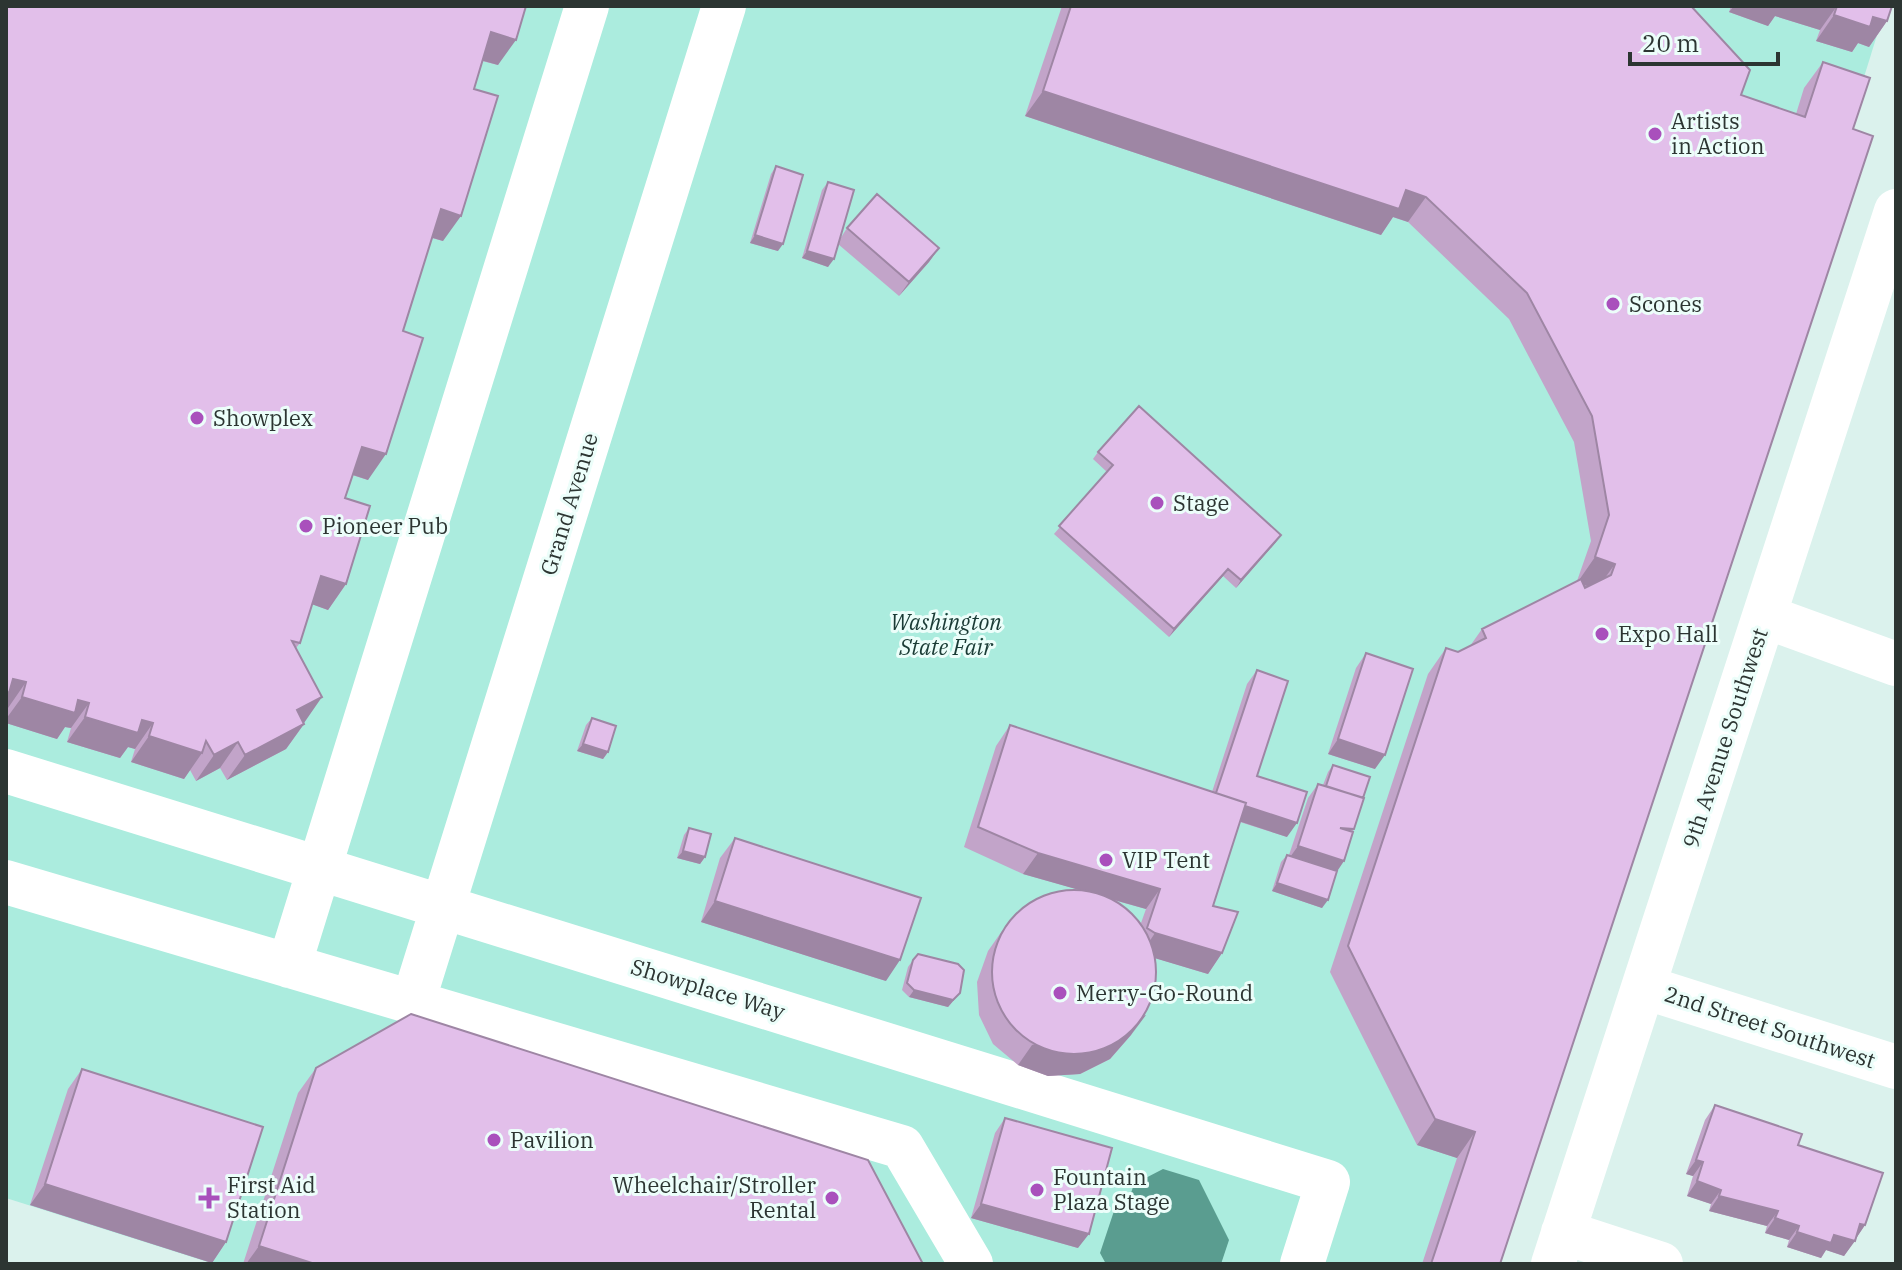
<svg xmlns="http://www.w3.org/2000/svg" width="1902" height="1270" viewBox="0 0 1902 1270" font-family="'IBM Plex Serif',serif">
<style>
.green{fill:#abecde}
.water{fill:#5a9d90}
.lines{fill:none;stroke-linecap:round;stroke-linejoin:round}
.minor{stroke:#fff;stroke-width:44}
.wall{fill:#c2a4c9;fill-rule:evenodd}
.shaded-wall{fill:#9e86a4}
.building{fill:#e2bfea;stroke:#9e86a4;stroke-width:2}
.poi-dot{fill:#a950bc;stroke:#ecfefa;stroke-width:3}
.labels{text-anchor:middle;stroke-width:6;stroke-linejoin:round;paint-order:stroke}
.poi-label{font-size:22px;fill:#2c3532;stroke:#ecfefa;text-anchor:start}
.street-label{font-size:22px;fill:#2c3532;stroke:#ecfefa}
.park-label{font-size:22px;font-style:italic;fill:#1a3b35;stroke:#ecfefa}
</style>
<rect width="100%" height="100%" fill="#dbf2ed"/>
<path class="green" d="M6,6H1886L1497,1264H214L6,1198Z"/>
<path class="water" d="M1163,1169L1199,1180L1229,1240L1221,1264H1106L1100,1253L1119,1196L1129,1199L1134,1184Z"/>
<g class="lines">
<path class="minor" d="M1764,616L1896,664
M6,771L1328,1182L1302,1264
M6,882L902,1147L971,1264
M289,966L587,6
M1644,987L1896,1067
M413,1002L724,6
M1563,1232L1661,1264
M1553,1264L1896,211"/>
</g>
<path class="wall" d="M6,6H526L498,65L482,61L474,89L443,241L432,238L403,331L368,480L352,475L345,498L346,584L328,610L312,604L300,643L296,648L304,724L286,749L227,780L220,768L196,781L190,770L184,779L131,762L135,749L128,747L120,758L67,742L71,728L65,727L57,739L6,723V716L8,708L6,707Z
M1062,6H1691L1741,95L1796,114L1804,88L1823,62L1853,129L1500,1264H1422L1457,1158L1417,1145L1330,972L1428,674L1446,648L1458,652L1470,646L1482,629L1577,581L1591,541L1574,442L1509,319L1408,222L1393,217L1381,235L1025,116Z
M1731,6H1892L1887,21L1869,47L1858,43L1852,52L1816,41L1820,30L1775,16L1768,26L1729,12Z
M776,166L778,251L750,243L771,174Z
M828,182L840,239L847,228L939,248L929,262L899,296L838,244L828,267L802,258L822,190Z
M1098,452L1276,542L1236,588L1223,576L1169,637L1054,534L1107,472L1093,459Z
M1366,653L1375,769L1328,754L1356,668Z
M1257,670V776L1287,837L1240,822L1213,906L1222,953L1208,974L1155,958L1131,1035L1110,1059L1080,1074L1048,1076L1018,1065L993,1044L979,1015L977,982L988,951L1002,931L1080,890L1023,874L964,847L996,746L1010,725L1212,792L1247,684ZM1117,901L1146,909L1141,923Z
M592,718L608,752L603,759L577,751L586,725Z
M1333,765L1363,798L1354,829L1322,908L1272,891L1281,862L1287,855H1289L1308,798L1318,784L1323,785L1328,772Z
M689,828L705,857L700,864L677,858L684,835Z
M735,838L886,981L701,922L720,858Z
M913,960L960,993L948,1007L909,997L902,990L908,967Z
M316,1068L923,1264H243L298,1093Z
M82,1069L226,1242L212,1263L30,1205L68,1089Z
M1715,1105L1798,1145L1865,1225L1844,1256L1826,1250L1821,1258L1787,1247L1789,1240L1765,1233L1767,1226L1709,1211L1711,1204L1687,1196L1693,1176L1686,1174L1705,1120Z
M1005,1118L1078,1248L971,1218L995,1133Z"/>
<path class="shaded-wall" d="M1734,6H1837L1820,30L1775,16L1768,26L1729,12Z
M1834,15L1873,17L1887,21L1869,47L1858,43L1852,52L1816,41Z
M491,32L516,40L498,65L473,58Z
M1043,91L1406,190L1426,197L1408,222L1393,217L1381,235L1025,116Z
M441,209L461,216L443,241L423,235Z
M755,235L783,244L778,251L750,243Z
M939,248L929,262L899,296L909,282Z
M807,251L834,259L828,267L802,258Z
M362,447L386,454L368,480L344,472Z
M1281,535L1276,542L1236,588L1241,580Z
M1595,557L1615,564L1597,589L1577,583Z
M1228,569L1223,576L1169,637L1174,629Z
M321,576L346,584L328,610L303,601Z
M13,679L26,682L8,708L6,707V689Z
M22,697L78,700L89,703L71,728L65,727L57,739L6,723V719Z
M322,697L304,723L279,736L297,710Z
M85,717L142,720L153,723L135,749L128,747L120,758L67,742Z
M304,724L286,749L227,780L245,755Z
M149,736L202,753L184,779L131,762Z
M1338,739L1385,755L1375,769L1328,754Z
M238,742L220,768L196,781L214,755Z
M583,744L608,752L603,759L577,751Z
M1215,796L1297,823L1287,837L1205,810Z
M1298,846L1344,861L1334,876L1288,860Z
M683,851L705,857L700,864L677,858Z
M1038,853L1160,889L1146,909L1023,874Z
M1277,883L1328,900L1322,908L1272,891Z
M715,901L900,960L886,981L701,922Z
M1155,933L1222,953L1208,974L1141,954Z
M914,990L960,993L948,1007L909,997Z
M1146,1015L1131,1035L1110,1059L1080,1074L1048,1076L1018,1065L1032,1045Z
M1435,1119L1475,1132L1457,1158L1417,1145Z
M1696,1160L1703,1162L1693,1176L1686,1174Z
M1697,1181L1721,1190L1711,1204L1687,1196Z
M45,1184L226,1242L212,1263L30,1205Z
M1719,1196L1778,1211L1767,1226L1709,1211Z
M981,1204L1089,1234L1078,1248L971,1218Z
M1775,1218L1799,1226L1789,1240L1765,1233Z
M1860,1224L1865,1225L1855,1240Z
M1797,1232L1834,1235L1855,1241L1844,1256L1826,1250L1821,1258L1787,1247Z
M259,1246L315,1264H246Z"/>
<path class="building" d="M6,6H526L516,40L491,32L474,89L498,96L461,216L441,209L403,331L423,338L386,454L362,447L345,498L370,506L346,584L321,576L300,643L292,641L322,697L297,710L304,724L245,755L238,742L214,755L206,741L202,753L149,736L153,723L142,720L138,733L85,717L89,703L78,700L75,713L22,697L26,682L13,679L9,693L6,692Z
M1071,6H1691L1750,70L1741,95L1805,117L1823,62L1870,78L1853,129L1873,136L1500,1264H1431L1475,1132L1435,1119L1348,946L1446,648L1458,652L1486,638L1482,629L1581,579L1585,588L1611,575L1615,564L1595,557L1609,515L1592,416L1527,293L1426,197L1406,190L1399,209L1043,91Z
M1837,6H1892L1887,21L1873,17L1870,27L1834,15Z
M776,166L803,175L783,244L755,235Z
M828,182L854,190L834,259L807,251Z
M877,194L939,248L909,282L847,228Z
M1139,406L1281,535L1241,580L1228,569L1174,629L1059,526L1113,465L1098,452Z
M1366,653L1413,669L1385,755L1338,739Z
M1257,670L1288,681L1257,776L1307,792L1297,823L1245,806L1246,803L1216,793Z
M592,718L616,726L608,752L583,744Z
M1010,725L1246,803L1213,906L1238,912L1222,953L1155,933L1147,928L1160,889L1038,853L978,827Z
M1333,765L1370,777L1363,798L1326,786Z
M1318,784L1364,798L1354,829L1340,828L1353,832L1344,861L1298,846Z
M689,828L711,834L705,857L683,851Z
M735,838L921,898L900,960L715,901Z
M1287,855L1337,871L1328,900L1277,883Z
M992 972a82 82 0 1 1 164 0a82 82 0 1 1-164 0Z
M918,954L958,964L964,970L960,993L953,1000L914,990L907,983L913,960Z
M411,1014L868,1160L923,1264H315L259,1246L316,1068Z
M82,1069L263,1127L226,1242L45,1184Z
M1715,1105L1802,1134L1798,1145L1883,1173L1865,1225L1860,1224L1855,1241L1834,1235L1831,1243L1797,1232L1799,1226L1775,1218L1778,1211L1719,1196L1721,1190L1697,1181L1703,1162L1696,1160Z
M1005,1118L1112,1148L1089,1234L981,1204Z"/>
<g class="poi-dot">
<circle cx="1655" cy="134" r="8"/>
<circle cx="1613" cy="304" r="8"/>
<circle cx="197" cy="418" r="8"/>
<circle cx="1157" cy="503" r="8"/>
<circle cx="306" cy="526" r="8"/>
<circle cx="1602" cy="634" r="8"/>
<circle cx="1106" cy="860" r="8"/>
<circle cx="1060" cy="993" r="8"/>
<circle cx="494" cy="1140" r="8"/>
<circle cx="1037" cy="1190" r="8"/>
<path d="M205 1186h8v8h8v8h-8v8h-8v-8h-8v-8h8z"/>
<circle cx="832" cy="1198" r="8"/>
</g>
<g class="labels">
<g class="poi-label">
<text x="1671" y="129">Artists<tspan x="1671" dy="25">in Action</tspan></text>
<text x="1629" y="312">Scones</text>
<text x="213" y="426">Showplex</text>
<text x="1173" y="511">Stage</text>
<text x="322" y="534">Pioneer Pub</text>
<text x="1618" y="642">Expo Hall</text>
<text x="1122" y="868">VIP Tent</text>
<text x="1076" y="1001">Merry-Go-Round</text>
<text x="510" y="1148">Pavilion</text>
<text x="1053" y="1185">Fountain<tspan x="1053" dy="25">Plaza Stage</tspan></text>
<text x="227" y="1193">First Aid<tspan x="227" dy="25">Station</tspan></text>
<text x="816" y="1193" text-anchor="end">Wheelchair/Stroller<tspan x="816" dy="25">Rental</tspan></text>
</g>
<g class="street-label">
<text transform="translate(569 504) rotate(-73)" y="8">Grand Avenue</text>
<text transform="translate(1725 738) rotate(-72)" y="8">9th Avenue Southwest</text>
<text transform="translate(708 989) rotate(17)" y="8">Showplace Way</text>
<text transform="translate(1770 1027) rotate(18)" y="8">2nd Street Southwest</text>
</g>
<g class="park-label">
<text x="946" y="630">Washington<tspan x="946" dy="25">State Fair</tspan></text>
</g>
</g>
<rect width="1902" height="1270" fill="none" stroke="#2c3532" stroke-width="16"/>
<path d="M1630 52v12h148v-12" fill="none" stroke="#2c3532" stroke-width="4"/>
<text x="1642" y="52" font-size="24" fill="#2c3532" stroke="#ecfefa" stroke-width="6" paint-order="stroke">20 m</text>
</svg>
